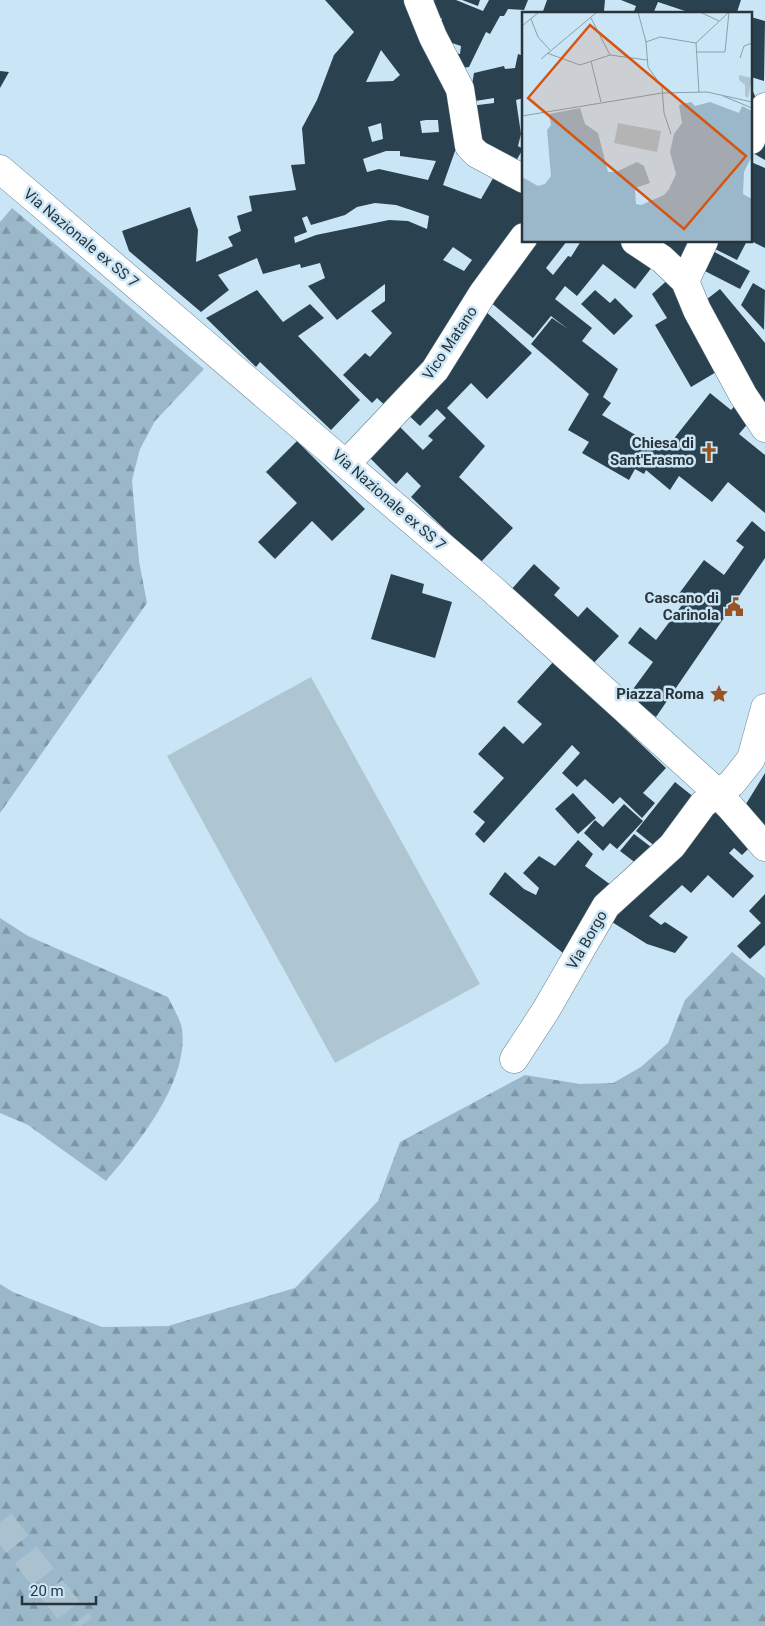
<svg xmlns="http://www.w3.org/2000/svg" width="765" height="1626" viewBox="0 0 765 1626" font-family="Roboto,sans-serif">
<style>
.forest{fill:url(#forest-firs)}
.pitch{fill:#aec5d2}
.building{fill:#2a424f;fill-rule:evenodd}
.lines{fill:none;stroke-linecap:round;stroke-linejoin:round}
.major-tunnel{stroke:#aac2d0;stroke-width:28;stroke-dasharray:28 14;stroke-linecap:butt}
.minor-casing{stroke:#647e8c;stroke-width:29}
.minor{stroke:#fff;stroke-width:28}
.labels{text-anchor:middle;stroke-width:5;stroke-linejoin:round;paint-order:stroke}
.street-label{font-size:15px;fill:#29343a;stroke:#cae6f6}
.poi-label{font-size:15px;font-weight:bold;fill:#29343a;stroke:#cae6f6;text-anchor:end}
.inset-road{fill:none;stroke:#8a9fab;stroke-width:1}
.view{fill:#d55511;fill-opacity:0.15;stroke:#d55511;stroke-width:2.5}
.inset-edge{fill:none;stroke:#29343a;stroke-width:2.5}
</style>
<defs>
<pattern id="forest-firs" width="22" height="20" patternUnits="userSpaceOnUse" patternTransform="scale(1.25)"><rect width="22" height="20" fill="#9ab8c9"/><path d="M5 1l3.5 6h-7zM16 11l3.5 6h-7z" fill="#7e96a4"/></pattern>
</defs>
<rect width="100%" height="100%" fill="#cae6f6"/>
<path class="forest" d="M12,208L204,369L155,421L140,449L132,480L139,561L147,603L0,813V222Z
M0,918L28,936L168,997C172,1006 180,1018 182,1029C189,1082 138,1144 106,1181L28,1125L0,1113Z
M732,952L765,978V1626H0V1284L13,1292L102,1327L168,1326L295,1288L378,1201L400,1142L525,1075L580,1084L613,1083L641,1067L668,1043L685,1000Z"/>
<path class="pitch" d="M311,677L480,984L335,1063L167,756Z"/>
<path class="building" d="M325,0H410L446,75L460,137L443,185L481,199L499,168L524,186V220L439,353L390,410L377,398L372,403L343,375L365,353L370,357L392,333L371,311L385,301V284L337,320L308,286L325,278L320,263L301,268L300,264L263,274L257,258L218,275L229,290L201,312L129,251L122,231L190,207L198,230L196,262L233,246L228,237L241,231L237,216L252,211L249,196L296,190L291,165L305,164L302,128L317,100L334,55L354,32ZM381,50L400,75L393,81L366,82ZM426,120H438L439,132L422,133L420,121ZM381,123L383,139L372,142L368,127ZM386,151H400V156L436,161L428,180L379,169L367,172L363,159ZM375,203L396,205L429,216L427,229L408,221L389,220L316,235L295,243L294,237L307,232L302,218L307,216L311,225L345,215L357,207ZM453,247L472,260L464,271L443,260Z
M435,0H456L483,11L489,0H528L524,10L508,9L504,16H500L490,34L486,32L469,67L462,68L455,53L460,54L461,46L449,42L441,29L442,18L431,22L425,3Z
M462,0H480L478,6Z
M547,0H605L604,11H593L592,14H542Z
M621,0H741L737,12L740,14H688V12L658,2L653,14H633L636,6Z
M751,17L765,21L764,81L751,77Z
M518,54L524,56V98L516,100L521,134L518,146L523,149L512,168L480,148L470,106L494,103V98L469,102L474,73L504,66L505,69L515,68Z
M0,71L9,72L0,88Z
M751,87L759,105L751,124Z
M763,138L765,139V160L753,153Z
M751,162L765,168V248L751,241Z
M532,241H567L546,268L553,275L568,256L571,257L581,241H621L656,262L635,289L603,264L577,296L565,286L555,299L592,328L582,341L618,369L603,397L611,403L602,415L659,449L668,438L672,441L710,393L731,410L739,401L750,421L739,434L765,455V513L728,482L712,502L679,476L670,490L646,470L644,474L635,469L629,480L582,453L589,442L568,430L589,394L531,344L552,318L568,329L551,316L533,338L489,301Z
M644,241H699L689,265Z
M711,241H747L737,260L709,246Z
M709,249L750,271L740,289L699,268Z
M672,276L723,368L691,387L655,325L667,318L652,294Z
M753,283L765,290L764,330L741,305Z
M720,289L765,343V410L702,303Z
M257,290L283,322L310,304L324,318L298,336L360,400L331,430L260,362L256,367L206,318Z
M595,290L610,303L615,298L633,316L614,335L581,304Z
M484,310L532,353L487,399L471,383L447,408L485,446L459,477L513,528L480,563L411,497L421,486L407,472L396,484L368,456L398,425L423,450L433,440L428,436L446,418L437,409L420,426L404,411Z
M297,441L365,509L332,541L312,521L275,559L258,542L297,503L266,472Z
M752,521L765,532V558L656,717L628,696L653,662L628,643L640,627L656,640L685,601L678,595L704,560L724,575L744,547L736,541Z
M534,564L560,588L554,595L578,617L587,607L619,636L591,666L510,591Z
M391,574L424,584L422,593L452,602L435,658L371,639Z
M554,661L666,768L643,793L655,803L642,818L620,797L613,804L585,779L577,787L562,773L580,753L572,745L484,843L475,834L485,822L473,812L504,778L478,754L504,726L523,744L542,724L517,702Z
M765,773V828L746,804Z
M675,782L695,798L656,847L636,831Z
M573,793L596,818L578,834L555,809Z
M624,804L643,821L617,849L610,843L603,851L584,833L595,820L603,827Z
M710,808L752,845L742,855L734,848L729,853L754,876L733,898L708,875L691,893L682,885L649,916L661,925L665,922L688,937L675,953L647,944L604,917Z
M634,834L655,850L641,867L620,851Z
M578,840L593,854L585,866L611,885L568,957L489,894L505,872L524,889L536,895L539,888L523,873L539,856L555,866Z
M765,894V945L750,959L737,946L761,923L749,911Z"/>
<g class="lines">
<path class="major-tunnel" d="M0,1522L81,1626"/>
<g class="minor-casing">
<path id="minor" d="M418,0L433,37L460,89L469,146L477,154L524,179
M751,140L765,107
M0,169L491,588L719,794L765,847
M635,241L662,259L685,281L697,310L743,395L765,428
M685,281L704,241
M347,463L435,370L483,293L524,237
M514,1059L546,1010L606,906L672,846L703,804L732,783L751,759L765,708"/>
</g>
<use href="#minor" class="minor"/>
</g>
<defs>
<g id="church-bare" transform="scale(1.5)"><path d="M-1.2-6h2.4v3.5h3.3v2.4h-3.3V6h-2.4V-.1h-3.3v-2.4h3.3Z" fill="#985426" stroke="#cae6f6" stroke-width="2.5" paint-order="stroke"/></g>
<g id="civic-bare" transform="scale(1.5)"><path d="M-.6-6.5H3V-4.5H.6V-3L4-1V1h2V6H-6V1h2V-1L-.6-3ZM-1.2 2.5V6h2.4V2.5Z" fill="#985426" stroke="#cae6f6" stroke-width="2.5" paint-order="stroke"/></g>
<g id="sight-bare" transform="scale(1.5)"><path d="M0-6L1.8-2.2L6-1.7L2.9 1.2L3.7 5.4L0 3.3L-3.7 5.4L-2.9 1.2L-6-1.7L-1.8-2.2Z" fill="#985426" stroke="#cae6f6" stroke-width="2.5" paint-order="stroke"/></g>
</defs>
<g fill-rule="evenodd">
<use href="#church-bare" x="709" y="452"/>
<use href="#civic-bare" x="734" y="607"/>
<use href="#sight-bare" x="719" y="694"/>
</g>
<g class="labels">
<g class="street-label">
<text transform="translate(81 238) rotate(40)" y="5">Via Nazionale ex SS 7</text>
<text transform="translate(450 343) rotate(-56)" y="5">Vico Matano</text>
<text transform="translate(389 500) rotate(41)" y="5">Via Nazionale ex SS 7</text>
<text transform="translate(587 940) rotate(-60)" y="5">Via Borgo</text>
</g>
<g class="poi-label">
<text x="694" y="448">Chiesa di<tspan x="694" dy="17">Sant'Erasmo</tspan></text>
<text x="719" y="603">Cascano di<tspan x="719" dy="17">Carinola</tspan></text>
<text x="704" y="699">Piazza Roma</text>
</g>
</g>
<g transform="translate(522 12)">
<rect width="230" height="230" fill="#cae6f6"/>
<path d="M217,63L230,66L226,86L223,84V73L217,68Z" fill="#aec5d2"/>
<path d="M169,90L173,94L188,90L217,101L220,94L230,99V144L222,160L221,182L230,187V230H0V165L16,174L23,172L29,164L25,118L29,113L27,102L58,96L63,112L76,121L86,160H94L115,150L122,154L128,171L113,176L114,192L119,193L142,183L147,177L154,162L148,140L152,122L160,111L157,93Z" fill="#9ab8c9"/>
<path d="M96,111L139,119L135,140L92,131Z" fill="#aec5d2"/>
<path class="inset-road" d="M116,0L124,30L126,55L140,75L142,101L149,122M178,0L197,9M69,6L88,43M9,7L16,25L28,38M0,14L17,0M124,30L138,25L174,31M174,31L177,80M174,31L207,0M175,40H203L207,0M25,41L58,53L88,43L125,48M218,46L222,34L230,31M19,47L75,0M69,49L79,90M201,84L230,96M0,104L140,81L185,80L230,90"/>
<path class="view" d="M68,13L224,144L162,217L6,86Z"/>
<rect width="230" height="230" class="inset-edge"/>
</g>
<path d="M22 1596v8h74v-8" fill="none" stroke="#29343a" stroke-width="2.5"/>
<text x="30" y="1596" font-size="15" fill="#29343a" stroke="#cae6f6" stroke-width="4" paint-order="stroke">20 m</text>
</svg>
